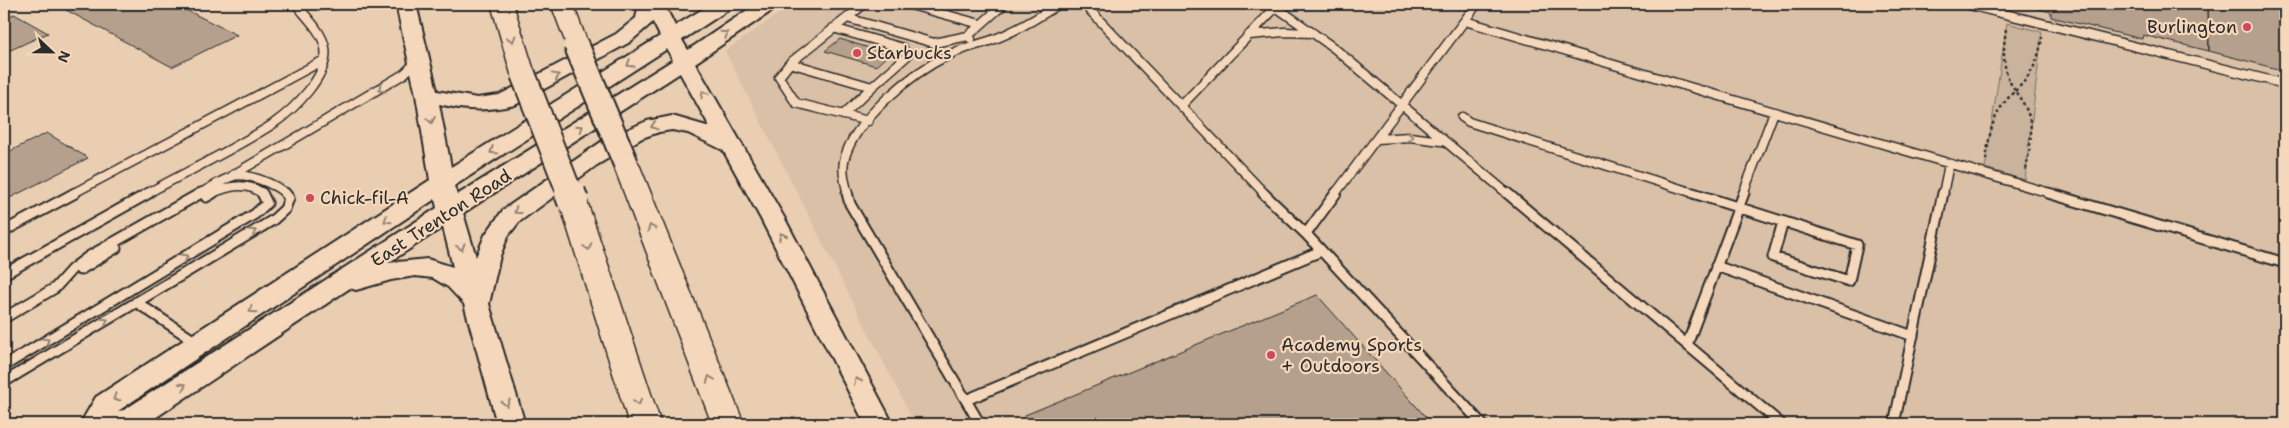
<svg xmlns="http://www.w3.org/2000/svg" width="2289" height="428" viewBox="0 0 2289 428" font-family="'Shantell Sans',sans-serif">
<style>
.built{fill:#d9c0a7}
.green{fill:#c9b39c;stroke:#7a6f64}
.building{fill:#b4a08c;stroke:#2b2b2b}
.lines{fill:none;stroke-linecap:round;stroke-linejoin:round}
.lane-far1-casing{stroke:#2b2b2b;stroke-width:11}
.lane-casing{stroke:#2b2b2b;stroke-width:13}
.secondary-casing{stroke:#2b2b2b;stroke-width:4}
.highway-casing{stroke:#2b2b2b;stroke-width:3}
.path{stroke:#2b2b2b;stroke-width:2.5;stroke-dasharray:3 3;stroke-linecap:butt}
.lane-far1{stroke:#f5d8bb;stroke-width:8}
.lane{stroke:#f5d8bb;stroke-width:9}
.secondary{fill:#f5d8bb;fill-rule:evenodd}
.highway{fill:#f5d8bb;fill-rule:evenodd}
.highway-bridge-far1-casing{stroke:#2b2b2b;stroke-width:28;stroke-linecap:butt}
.highway-bridge-casing{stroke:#2b2b2b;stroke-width:34;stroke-linecap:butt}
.highway-bridge-far1{stroke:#f5d8bb;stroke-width:24}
.highway-bridge{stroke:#f5d8bb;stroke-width:30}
.oneway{stroke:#908273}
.poi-dot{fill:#d1495b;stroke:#f5d8bb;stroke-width:2}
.labels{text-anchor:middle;stroke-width:4.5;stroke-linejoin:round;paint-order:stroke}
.poi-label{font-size:18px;fill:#2b2b2b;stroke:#f5d8bb;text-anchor:start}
.street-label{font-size:18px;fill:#2b2b2b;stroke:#f5d8bb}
</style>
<rect width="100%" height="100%" fill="#e9ceb2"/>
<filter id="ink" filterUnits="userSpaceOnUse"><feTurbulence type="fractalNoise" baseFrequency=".02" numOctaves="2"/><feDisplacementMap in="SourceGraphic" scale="10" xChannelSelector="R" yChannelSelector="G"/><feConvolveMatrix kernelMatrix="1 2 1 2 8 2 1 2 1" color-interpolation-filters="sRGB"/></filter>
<g filter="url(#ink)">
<path class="built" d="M793,4H2285V424H915L725,51Z"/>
<path class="green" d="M2007,23L2042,32L2025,180L1985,168Z"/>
<path class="building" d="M55,4H174L237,35L172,67Z
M2017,4H2208L2209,51L2143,35L2142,39L2051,17V12Z
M2208,4H2285V71L2209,51Z
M14,14L48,33L4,53V19Z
M840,39L889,54L876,66L825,51Z
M47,133L88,158L4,201V154Z
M1317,295L1432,424H1031L1025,415Z"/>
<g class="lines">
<g class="lane-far1-casing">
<path id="lane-far1" d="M864,4L847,18L934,43L968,36
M907,4L980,24
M1084,4L1265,194
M1266,4L1276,7L1334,48L1508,194
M1965,4L2285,84
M847,18L790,63L779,77L796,103L868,121
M1465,21L2053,194
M833,28L903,48L907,56L872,87
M1249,35L1284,32L1313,33
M971,39L968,36L1004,4
M790,63L872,87L843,115
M1181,106L1279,4
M1462,117L1469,122L1697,194
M1377,139L1410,137L1441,141
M233,175L404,74L417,61
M72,194L324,60
M146,194C188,171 233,150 273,124C293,110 330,75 325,48C322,31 306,17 296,4
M199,194C209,189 220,181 231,177C245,171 275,184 286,194
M211,194C228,186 247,181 263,194
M848,194C845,183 842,172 844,161C853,120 913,72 949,55C963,48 978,45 992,40C1016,31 1038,18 1059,4
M1335,194L1477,4
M1743,194L1774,112
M1943,194L1949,164"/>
</g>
<g class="lane-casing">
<path id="lane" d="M847,193L850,204L980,424
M1263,193L1306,234L1482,424
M1507,193L1781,424
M1693,193L1857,245L1849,281L1773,257L1783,222
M2048,193L2285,263
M206,197L213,193
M4,231L75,193
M1306,234L1336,193
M1716,266L1913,336
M80,270L116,248
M4,274L149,193
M136,302L199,344
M4,318L55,288L72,269L88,257L201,193
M1687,345L1744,193
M4,366L255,214L267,203L262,193
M4,382L273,220L285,209L289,198L285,193
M966,400L1321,251
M1894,424L1943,193"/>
</g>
<g class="secondary-casing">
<path id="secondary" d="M396,4H416L437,91L477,98L499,95L616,34L636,18L639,4H664L675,26L711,4H734L731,8L682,40L688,50L756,4H779L776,8L695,63L785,219L893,424H865L761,219L723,150L688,133L672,130L659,132L642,138L597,165L519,222L508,236L500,256L489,304L525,424H497L464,304L448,287L433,278L415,276L391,280L356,290L350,288L146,424H80L96,397L430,180L416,95ZM653,22L660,36L451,167L439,104C466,111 488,111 515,105L630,42ZM667,49L673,60L457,195L454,186ZM680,73L710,127L672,116L647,121L604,140L503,210L485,235L476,257L463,213ZM435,199L437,208L124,410L118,411ZM443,227L453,267L427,259L388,263Z"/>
</g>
<g class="highway-casing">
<path id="highway" d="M491,4H513L535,74L532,79L523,81L514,79L511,74Z
M551,4H573L588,44L584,49L576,51L568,49Z
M626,156L635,158L639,164L744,424H712L613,164L617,158Z
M573,192L583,195L587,201L661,424H629L559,201L563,195Z"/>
</g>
<path class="path" d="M2006,29C2003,49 2002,68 2012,86C2018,96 2026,105 2029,117C2034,134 2028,153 2026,171
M2015,91C2032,76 2039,59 2042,37
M1986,160C1990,130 1992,113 2015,91"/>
<use href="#lane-far1" class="lane-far1"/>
<use href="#lane" class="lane"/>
<use href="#secondary" class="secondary"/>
<use href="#highway" class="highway"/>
<g class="highway-bridge-far1-casing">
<path id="highway-bridge-far1" d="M576,44L626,164
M523,74L570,194"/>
</g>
<g class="highway-bridge-casing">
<path id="highway-bridge" d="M570,193L573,201"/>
</g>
<use href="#highway-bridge-far1" class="highway-bridge-far1"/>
<use href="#highway-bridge" class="highway-bridge"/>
</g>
<defs><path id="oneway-chevron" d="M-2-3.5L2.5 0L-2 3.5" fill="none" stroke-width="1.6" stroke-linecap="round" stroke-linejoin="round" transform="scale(1.25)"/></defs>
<g class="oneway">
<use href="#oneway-chevron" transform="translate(725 34) rotate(-34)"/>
<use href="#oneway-chevron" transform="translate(512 39) rotate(73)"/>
<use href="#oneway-chevron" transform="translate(630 64) rotate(148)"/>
<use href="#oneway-chevron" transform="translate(556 76) rotate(-29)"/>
<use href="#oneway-chevron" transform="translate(381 89) rotate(150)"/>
<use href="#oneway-chevron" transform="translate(704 94) rotate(-120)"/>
<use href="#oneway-chevron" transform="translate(431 120) rotate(80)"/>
<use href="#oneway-chevron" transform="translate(654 126) rotate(162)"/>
<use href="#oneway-chevron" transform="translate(580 128) rotate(-33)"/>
<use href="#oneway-chevron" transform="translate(1410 137) rotate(2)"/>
<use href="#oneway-chevron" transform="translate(493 151) rotate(148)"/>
<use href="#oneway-chevron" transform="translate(517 211) rotate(144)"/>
<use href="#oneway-chevron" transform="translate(387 220) rotate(146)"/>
<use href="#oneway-chevron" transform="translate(651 228) rotate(-111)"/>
<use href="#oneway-chevron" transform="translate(253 232) rotate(-32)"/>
<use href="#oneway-chevron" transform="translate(782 236) rotate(-117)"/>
<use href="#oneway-chevron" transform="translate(461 247) rotate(74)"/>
<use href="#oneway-chevron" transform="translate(588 247) rotate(72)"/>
<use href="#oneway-chevron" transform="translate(185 257) rotate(-31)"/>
<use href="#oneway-chevron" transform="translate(252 310) rotate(146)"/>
<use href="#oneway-chevron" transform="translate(105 321) rotate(-31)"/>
<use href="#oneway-chevron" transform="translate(46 341) rotate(-31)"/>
<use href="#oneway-chevron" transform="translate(710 379) rotate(-111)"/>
<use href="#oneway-chevron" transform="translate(857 381) rotate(-117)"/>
<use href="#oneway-chevron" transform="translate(183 386) rotate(-33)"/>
<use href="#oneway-chevron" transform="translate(116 398) rotate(147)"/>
<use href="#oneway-chevron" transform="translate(638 402) rotate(72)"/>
<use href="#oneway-chevron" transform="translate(506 403) rotate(75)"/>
</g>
</g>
<g class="poi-dot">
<circle cx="2247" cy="27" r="5"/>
<circle cx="857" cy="53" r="5"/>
<circle cx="310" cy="198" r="5"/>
<circle cx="1271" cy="355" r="5"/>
</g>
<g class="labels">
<g class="poi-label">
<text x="2237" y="33" text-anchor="end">Burlington</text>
<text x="867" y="59">Starbucks</text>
<text x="320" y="204">Chick-fil-A</text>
<text x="1281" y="351">Academy Sports<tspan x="1281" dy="21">+ Outdoors</tspan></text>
</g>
<g class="street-label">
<text transform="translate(441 218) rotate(-33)" y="6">East Trenton Road</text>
</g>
</g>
<rect width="2289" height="428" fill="none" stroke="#f5d8bb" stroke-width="20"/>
<rect x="10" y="10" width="2269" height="408" fill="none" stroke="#2b2b2b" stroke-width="2" filter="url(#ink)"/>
<g transform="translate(52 52) rotate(112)" stroke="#f5d8bb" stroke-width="4" paint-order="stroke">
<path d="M0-4L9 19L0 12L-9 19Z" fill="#2b2b2b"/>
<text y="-8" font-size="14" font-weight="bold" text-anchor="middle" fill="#2b2b2b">N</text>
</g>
</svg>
